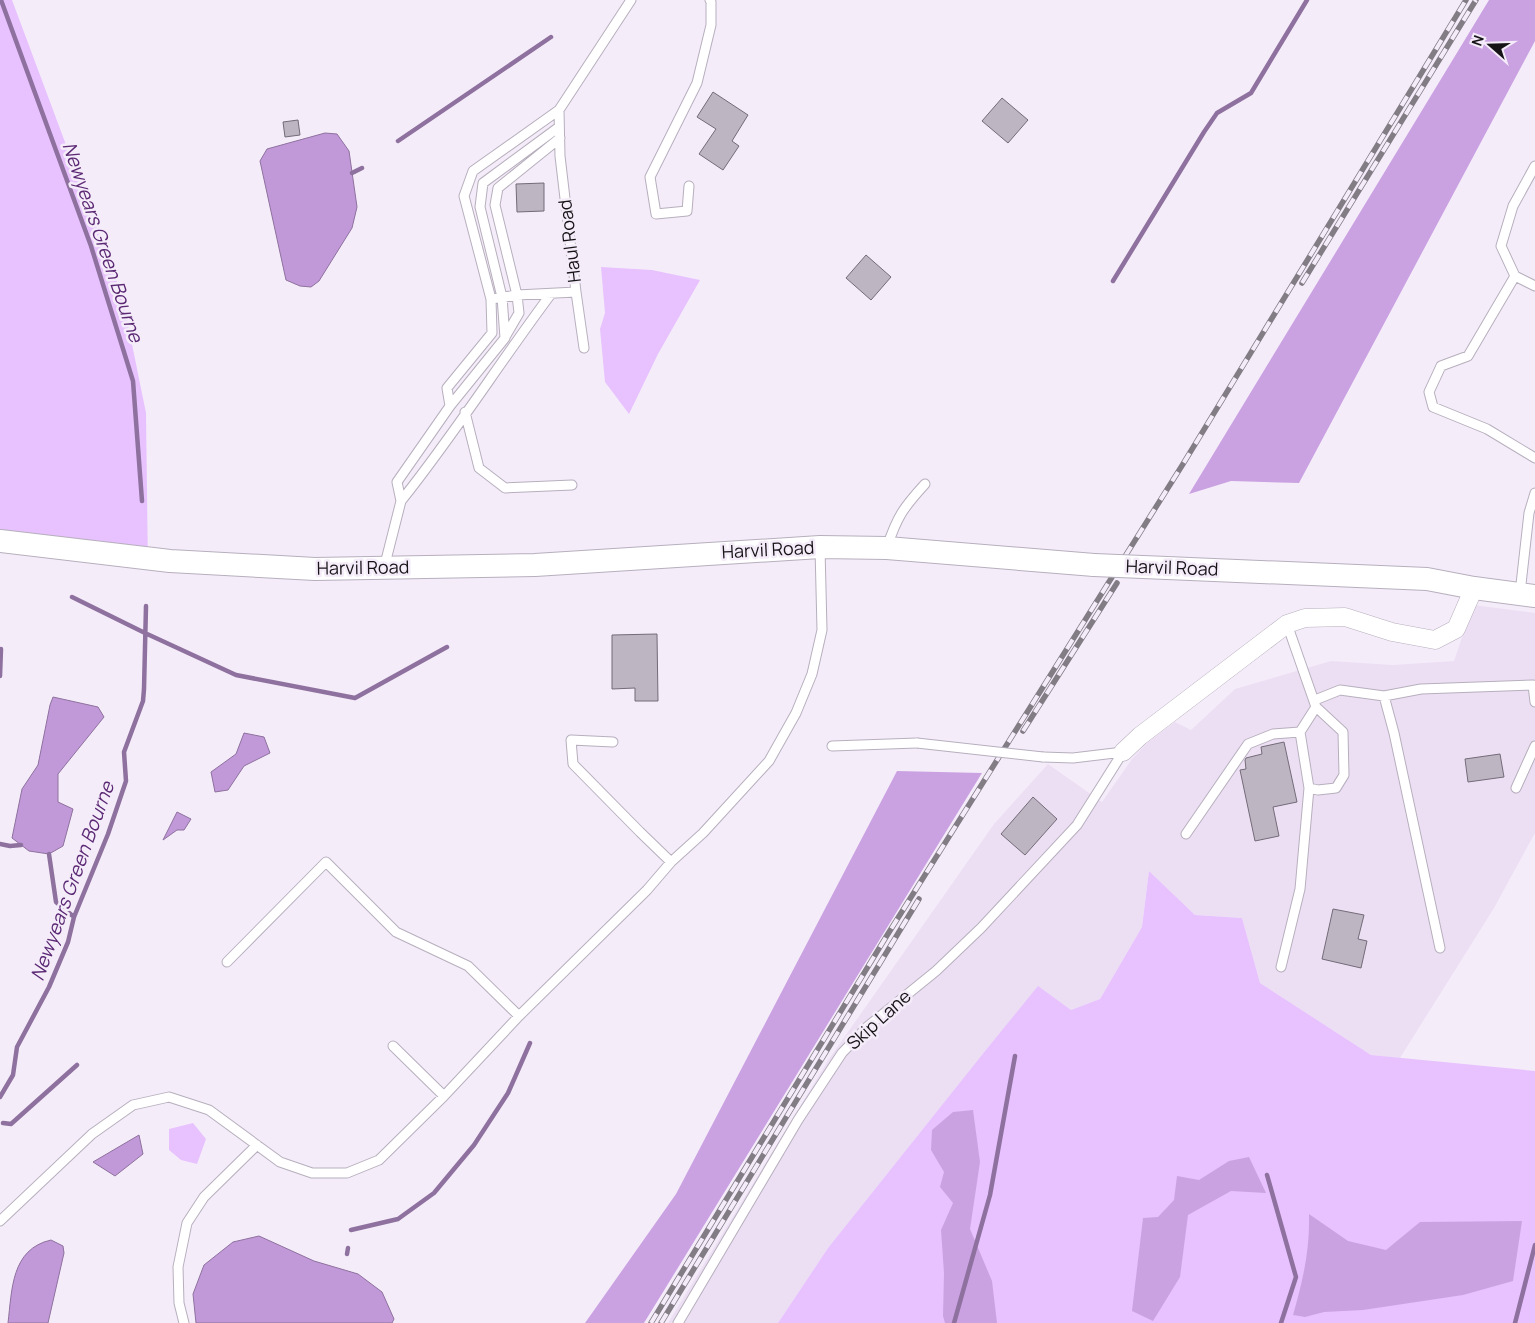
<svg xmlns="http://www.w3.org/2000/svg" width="1535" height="1323" viewBox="0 0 1535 1323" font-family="Manrope,sans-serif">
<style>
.built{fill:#ecdff4}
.green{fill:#e7c2fe}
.forest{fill:#caa2e2}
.water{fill:#c199d8;stroke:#8e719e}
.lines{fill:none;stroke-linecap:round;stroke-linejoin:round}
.stream{stroke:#8e719e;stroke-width:4.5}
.building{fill:#bdb5c2;stroke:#736b78}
.service-casing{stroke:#b7afbd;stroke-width:11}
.minor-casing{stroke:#b7afbd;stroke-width:19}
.tertiary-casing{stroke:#b7afbd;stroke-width:24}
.service{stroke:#fff;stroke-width:9}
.minor{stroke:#fff;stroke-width:18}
.tertiary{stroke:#fff;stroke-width:22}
.rail-casing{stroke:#827c85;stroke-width:5.5}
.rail{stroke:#f5ecfa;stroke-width:4;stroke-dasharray:11;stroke-linecap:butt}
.service-bridge-casing{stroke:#b7afbd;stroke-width:11;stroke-linecap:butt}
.tertiary-bridge-casing{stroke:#b7afbd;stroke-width:24;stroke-linecap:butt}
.service-bridge{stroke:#fff;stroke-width:9}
.tertiary-bridge{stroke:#fff;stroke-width:22}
.labels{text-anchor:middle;stroke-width:5;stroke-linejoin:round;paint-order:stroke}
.street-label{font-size:18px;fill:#171418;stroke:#f5ecfa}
.water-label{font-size:19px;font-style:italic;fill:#5b2974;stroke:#f5ecfa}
</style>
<rect width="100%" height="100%" fill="#f5ecfa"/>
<path class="built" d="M1473,605L1535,613V833L1494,908L1400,1058L1371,1055L1260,983L1242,918L1195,915L1149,871L1142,927L1100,999L1071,1010L1038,987L985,1051L828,1248L778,1323H668L829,1059L994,824L1048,764L1102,802L1132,759L1148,742L1175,722L1191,730L1235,689L1331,661L1393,665L1454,661Z"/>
<path class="green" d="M0,0H12L122,295L146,413L148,570L117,559L0,531Z
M601,267L652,270L700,280L658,354L629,414L605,382L600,329L605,313Z
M1149,871L1195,915L1242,918L1260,983L1371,1055L1535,1071V1323H778L828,1248L985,1051L1038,986L1071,1010L1100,999L1142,927Z
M193,1123L206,1139L197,1164L181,1160L169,1150V1129Z"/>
<path class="forest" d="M1489,0H1535V41L1299,483L1231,481L1189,494Z
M897,771L982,773L644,1323H585L676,1194Z
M973,1110L980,1162L970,1229L992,1281L997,1323H945L943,1316L944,1273L941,1230L953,1203L940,1187L944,1172L931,1150L932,1130L953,1112Z
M1249,1157L1266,1193L1231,1191L1188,1215L1180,1277L1153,1321L1132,1311L1143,1218L1158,1217L1174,1200L1177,1176L1199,1180L1229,1161Z
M1309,1214L1348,1241L1386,1250L1420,1222L1522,1221L1513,1281L1463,1295L1363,1310L1324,1312L1305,1317L1293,1315C1303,1280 1310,1250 1309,1214Z"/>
<path class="water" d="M325,133L337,134L349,151L357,207L352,228L319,281L311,287L300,286L286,280L260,161L267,149Z
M53,697L98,707L104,717L58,774V802L73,809L63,846L49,854L29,851L12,838L22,789L38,765L50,705Z
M244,733L264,737L270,753L244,766L228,790L215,792L211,772L236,754Z
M177,812L191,819L184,830H177L163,840Z
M139,1135L143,1154L115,1176L93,1162Z
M259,1236L314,1261L358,1274L382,1292L394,1319L392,1323H196L193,1294L204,1265L233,1242Z
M51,1240L63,1246L64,1253L48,1323H8C12,1290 11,1249 51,1240Z"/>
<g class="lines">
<path class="stream" d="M1,0L91,246L133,381L142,501
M398,141L551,37
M352,173L362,168
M1113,281L1204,132L1217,113L1251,93L1307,0
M72,597L145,633L236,675L355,698L447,647
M0,676L1,649
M0,844L10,846L21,845
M49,854L56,902L74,917
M0,1097L13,1075L17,1047L49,987L68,942L74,917L108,834L126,781L124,752L143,701L144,689L146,606
M3,1123L11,1124L77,1065
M1267,1175L1296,1277L1281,1323
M351,1230L398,1219L434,1193L474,1145L508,1093L530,1043
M347,1254L348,1248
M954,1323L990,1195L1015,1056
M1515,1323L1535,1245"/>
</g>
<path class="building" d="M713,92L748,115L732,141L739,146L723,170L699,154L716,129L697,117Z
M1002,98L1028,120L1008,143L982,121Z
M298,120L300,135L285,137L283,122Z
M544,183V211L517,212L516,184Z
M866,255L891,277L871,300L846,278Z
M657,634L658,701H635V688L612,689V635Z
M1284,742L1297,802L1273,807L1279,836L1255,841L1240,770L1246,769L1245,760L1246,758L1262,754L1261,747Z
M1500,754L1504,777L1468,782L1465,759Z
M1033,797L1057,819L1025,855L1001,834Z
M1333,909L1364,915L1358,939L1367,941L1361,968L1322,959Z"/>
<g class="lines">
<g class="service-casing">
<path id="service" d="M1535,166L1513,206L1501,246L1515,276L1468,356L1441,366L1429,392L1433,407L1487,429L1535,458
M689,186L687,211L656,214L650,177L697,83L711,25V2L710,0
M1515,276L1535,286
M576,292L584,348
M491,299L517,295L576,292L560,156L559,110L631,0
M505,337L519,313L517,295L495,205L498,188L560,138
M450,406L505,338L502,297L480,207L483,183L559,127
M465,412L479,468L505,488L572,485
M401,501C454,435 500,362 551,294
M887,547C897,517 903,508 925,484
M384,568L401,501L397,482L450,406L447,388L492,333L491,299L464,196L473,171L559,110
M1520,593L1529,513L1535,493
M1287,624L1316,707L1300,732L1309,788L1318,790L1336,788L1344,775L1343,732L1316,707
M1384,696L1394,733L1440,948
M1315,700L1340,690L1384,696L1421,689L1533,685L1535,702
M613,742L571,740L573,764L640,832L671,862
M832,746L917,743
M1043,757L1073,758L1123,752
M1516,788L1535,746
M1186,834L1248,744L1273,734L1300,732
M227,962L326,862L396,932L468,966L519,1016
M1281,967L1300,889L1309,788
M393,1046L444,1096
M0,1221L92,1134L133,1105L169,1097L209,1110L280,1162L312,1173H347L379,1160L444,1096L519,1016L647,890L671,862L703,833L769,761L796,713L812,674L822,630L820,548
M184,1323L179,1303L178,1267L187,1223L204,1197L257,1145
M678,1323L798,1120L842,1053L867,1027L936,971L981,928L1077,825L1123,752"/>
</g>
<g class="minor-casing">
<path id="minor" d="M1123,752L1140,736L1287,624L1305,618L1345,617L1392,632L1435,640L1456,629L1474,588"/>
</g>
<g class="tertiary-casing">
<path id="tertiary" d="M0,541L170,561L315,569L535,565L820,547L887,548L1094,565
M1167,568L1427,579L1474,588L1535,596"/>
</g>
<use href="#service" class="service"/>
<use href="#minor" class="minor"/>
<use href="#tertiary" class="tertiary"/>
<g class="rail-casing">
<path id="rail" d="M1302,283L1476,0
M1023,731L1117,583
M651,1323L886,937L1183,464L1466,0
M661,1323L919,899"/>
</g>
<use href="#rail" class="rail"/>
<g class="service-bridge-casing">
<path id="service-bridge" d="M917,743L1043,757"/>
</g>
<g class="tertiary-bridge-casing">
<path id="tertiary-bridge" d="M1094,565L1167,568"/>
</g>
<use href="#service-bridge" class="service-bridge"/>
<use href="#tertiary-bridge" class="tertiary-bridge"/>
</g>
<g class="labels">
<g class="street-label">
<text transform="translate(570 241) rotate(-97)" y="6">Haul Road</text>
<text transform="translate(768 550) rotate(-3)" y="6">Harvil Road</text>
<text transform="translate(363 568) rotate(-1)" y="6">Harvil Road</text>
<text transform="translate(1172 568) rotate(2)" y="6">Harvil Road</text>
<text transform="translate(879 1020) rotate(-42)" y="6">Skip Lane</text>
</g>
<g class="water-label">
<text transform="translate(103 242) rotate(71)" y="7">Newyears Green Bourne</text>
<text transform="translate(72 881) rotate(-70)" y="7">Newyears Green Bourne</text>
</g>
</g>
<g transform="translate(1490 45) rotate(290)" stroke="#f5ecfa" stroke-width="4" paint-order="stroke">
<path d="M0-4L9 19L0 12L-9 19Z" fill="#171418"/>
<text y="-8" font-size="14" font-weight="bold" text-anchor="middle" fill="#171418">N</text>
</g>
</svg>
